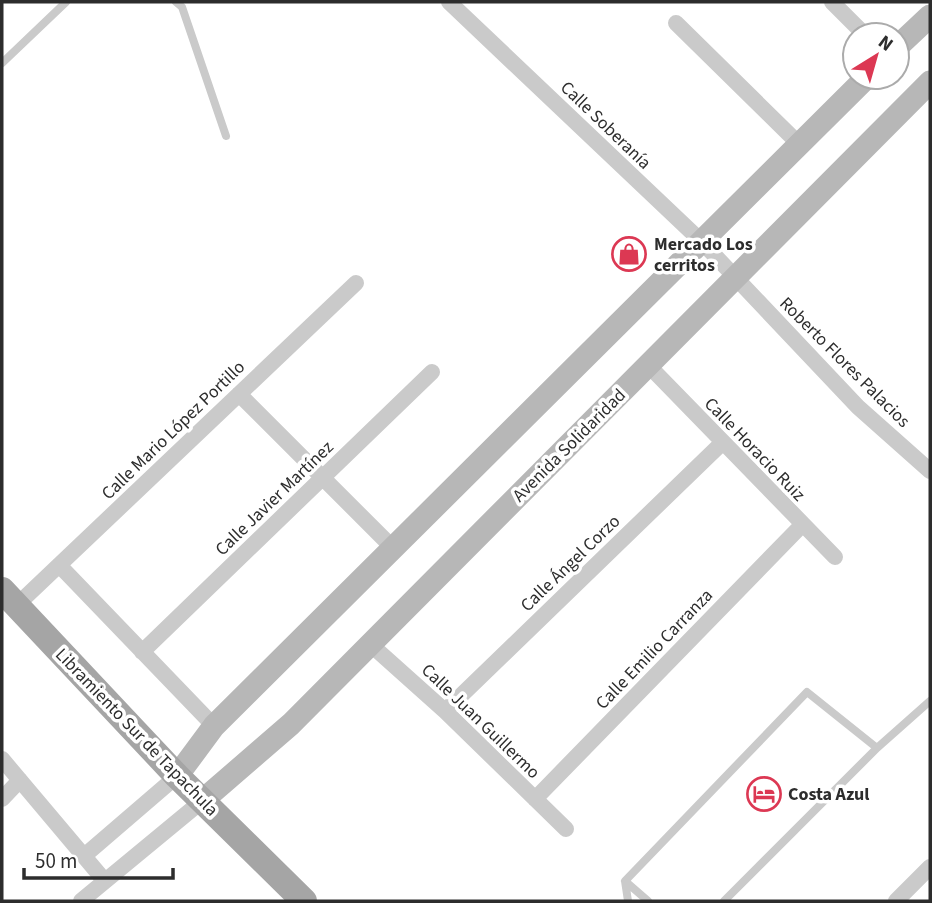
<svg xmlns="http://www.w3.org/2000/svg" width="932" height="903" viewBox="0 0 932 903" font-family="'Source Sans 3',sans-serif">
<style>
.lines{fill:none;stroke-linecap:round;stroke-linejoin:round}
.service{stroke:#cacaca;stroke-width:8}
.minor{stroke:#cacaca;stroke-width:16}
.secondary{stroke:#b7b7b7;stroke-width:23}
.primary{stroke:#a5a5a5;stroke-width:26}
.labels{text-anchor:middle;stroke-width:7;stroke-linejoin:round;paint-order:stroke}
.street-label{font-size:18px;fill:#2d2d2d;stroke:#fff}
.poi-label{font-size:18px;font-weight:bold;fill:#2d2d2d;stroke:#fff;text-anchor:start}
</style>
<rect width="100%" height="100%" fill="#fff"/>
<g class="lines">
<path class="service" d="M176,2L182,7L226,136
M2,63L66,2
M625,881L648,901
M628,901L625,881L807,692L877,748
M724,901L877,748L930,701"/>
<path class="minor" d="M449,2L701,241L858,407L930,471
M832,2L865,35
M676,23L799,144
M649,366L835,557
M239,394L393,548
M59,565L214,726
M17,605L356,283
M369,643L445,711L566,829
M142,652L432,372
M445,711L722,443
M2,759L104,880
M2,799L20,780
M535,799L801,526
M84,856L177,776
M81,901L202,801
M896,901L930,867"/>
<path class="secondary" d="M897,47L930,16
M177,776L214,726L867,77
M202,801L291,724L930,82"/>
<path class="primary" d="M2,590L177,776L304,901"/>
</g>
<defs>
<g id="shop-ring" transform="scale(1.75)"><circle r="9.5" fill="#fff" stroke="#dc3853" stroke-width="1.5"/><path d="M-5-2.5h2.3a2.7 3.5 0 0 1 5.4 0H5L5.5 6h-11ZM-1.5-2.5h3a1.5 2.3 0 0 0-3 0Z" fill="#dc3853"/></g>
<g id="hotel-ring" transform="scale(1.75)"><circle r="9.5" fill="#fff" stroke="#dc3853" stroke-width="1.5"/><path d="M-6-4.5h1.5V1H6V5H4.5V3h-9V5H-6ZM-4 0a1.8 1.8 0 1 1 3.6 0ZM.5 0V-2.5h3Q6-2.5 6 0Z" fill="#dc3853"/></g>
</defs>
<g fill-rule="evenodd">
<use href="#shop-ring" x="629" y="254"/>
<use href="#hotel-ring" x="764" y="794"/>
</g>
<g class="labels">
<g class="street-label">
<text transform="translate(606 125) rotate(44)" y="6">Calle Soberanía</text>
<text transform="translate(845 362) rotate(45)" y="6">Roberto Flores Palacios</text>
<text transform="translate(173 430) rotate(-44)" y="6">Calle Mario López Portillo</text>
<text transform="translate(569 445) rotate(-45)" y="6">Avenida Solidaridad</text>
<text transform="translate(755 449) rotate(46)" y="6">Calle Horacio Ruiz</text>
<text transform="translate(274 498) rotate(-44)" y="6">Calle Javier Martínez</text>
<text transform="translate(570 563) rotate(-44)" y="6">Calle Ángel Corzo</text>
<text transform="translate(654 649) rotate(-46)" y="6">Calle Emilio Carranza</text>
<text transform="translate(481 721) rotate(44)" y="6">Calle Juan Guillermo</text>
<text transform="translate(137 732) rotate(46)" y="6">Libramiento Sur de Tapachula</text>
</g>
<g class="poi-label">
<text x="654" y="250">Mercado Los<tspan x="654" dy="21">cerritos</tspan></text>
<text x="788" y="800">Costa Azul</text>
</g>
</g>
<rect width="932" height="903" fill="none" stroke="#2d2d2d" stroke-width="7"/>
<g transform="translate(876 56) rotate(37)"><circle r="33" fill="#ffffff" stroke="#ababab" stroke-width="2"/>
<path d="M0-5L12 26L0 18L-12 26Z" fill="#dc3853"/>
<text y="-10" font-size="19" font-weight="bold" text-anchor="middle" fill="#2d2d2d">N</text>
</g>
<path d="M24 868v10h149v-10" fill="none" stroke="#2d2d2d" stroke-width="3.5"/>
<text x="35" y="868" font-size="21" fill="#2d2d2d" stroke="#ffffff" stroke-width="5" paint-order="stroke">50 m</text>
</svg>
